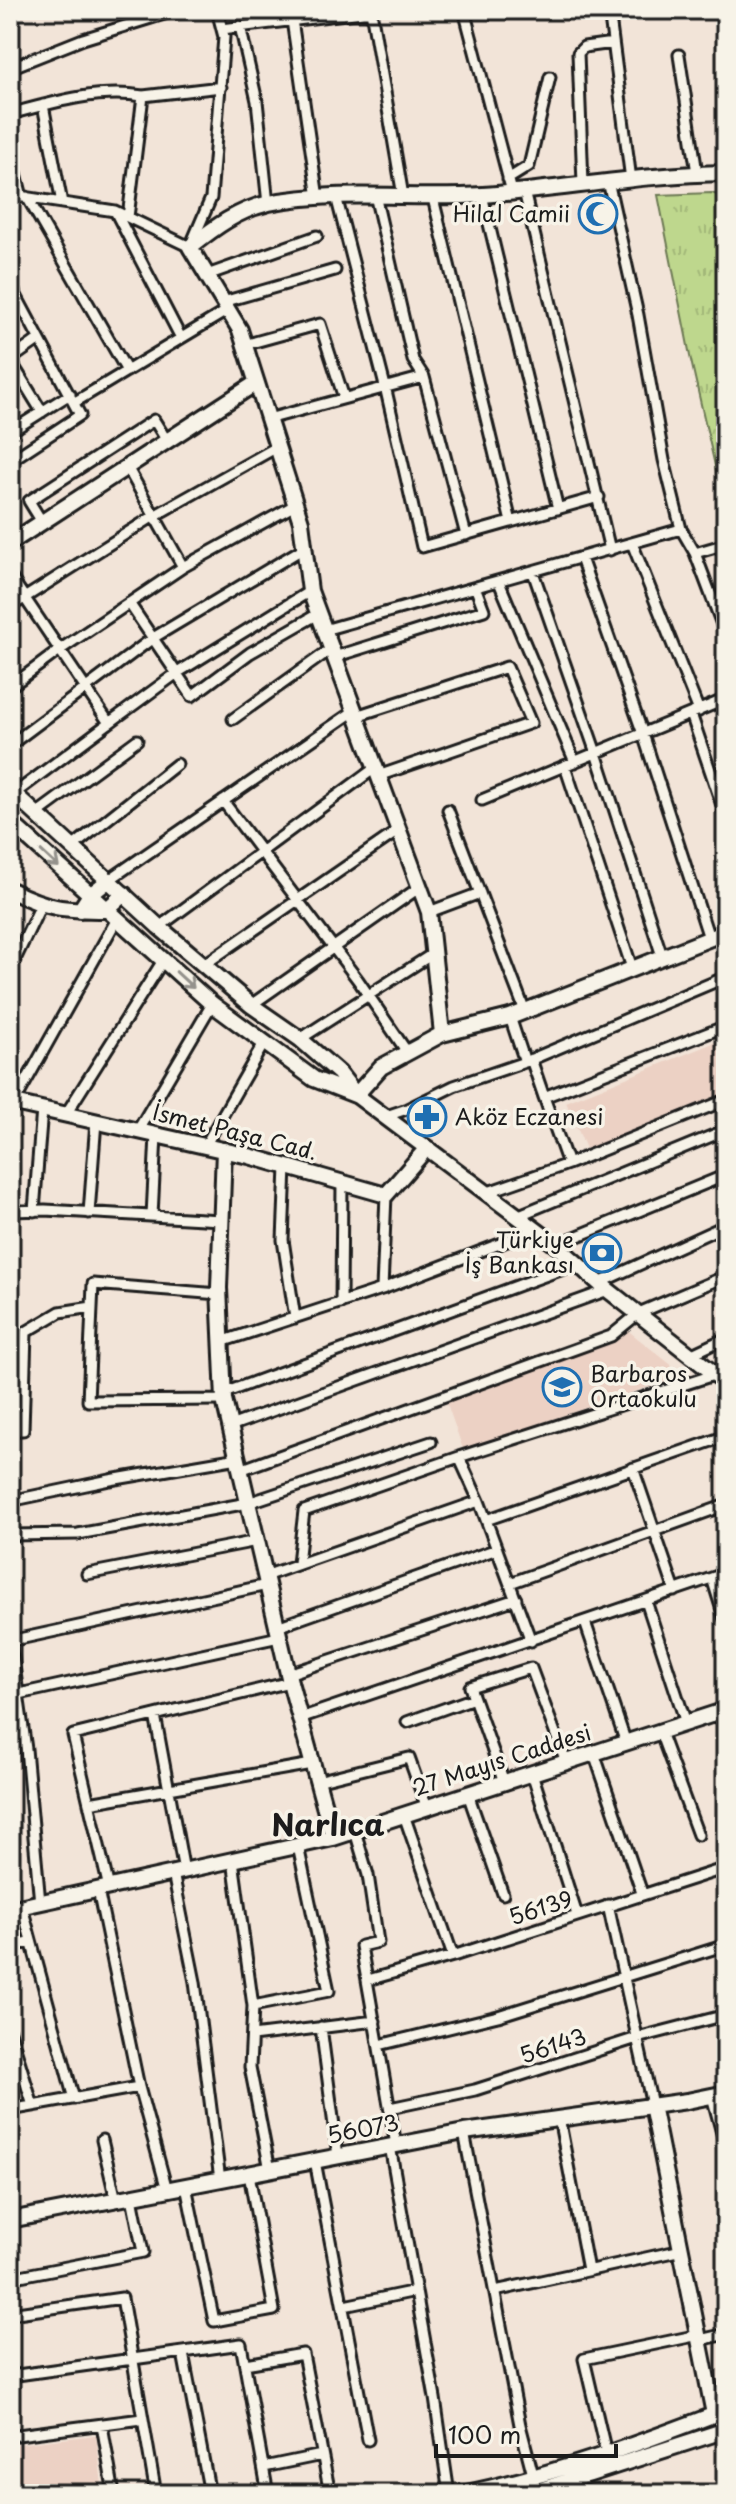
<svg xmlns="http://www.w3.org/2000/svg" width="736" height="2504" viewBox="0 0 736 2504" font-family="'Playpen Sans',sans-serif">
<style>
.built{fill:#ecd1c4}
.grass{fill:url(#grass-tufts);stroke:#6d7a54;stroke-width:2}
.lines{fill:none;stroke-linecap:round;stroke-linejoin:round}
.street-casing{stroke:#1c1c1c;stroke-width:15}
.secondary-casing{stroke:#1c1c1c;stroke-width:20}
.primary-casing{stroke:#1c1c1c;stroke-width:20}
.street{stroke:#f7f3e8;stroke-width:9}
.secondary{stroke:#f7f3e8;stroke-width:14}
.primary{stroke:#f7f3e8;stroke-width:14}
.oneway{stroke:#94928c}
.labels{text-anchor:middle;stroke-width:7;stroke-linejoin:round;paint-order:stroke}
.poi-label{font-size:22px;fill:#1c1c1c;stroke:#f7f3e8;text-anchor:end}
.street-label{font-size:22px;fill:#1c1c1c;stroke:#f7f3e8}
.district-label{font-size:30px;font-weight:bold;fill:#1c1c1c;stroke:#f7f3e8}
</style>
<defs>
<pattern id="grass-tufts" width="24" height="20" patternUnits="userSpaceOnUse" patternTransform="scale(2)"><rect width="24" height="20" fill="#bed78d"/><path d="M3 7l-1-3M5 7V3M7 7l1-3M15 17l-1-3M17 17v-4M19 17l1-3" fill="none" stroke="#a3b879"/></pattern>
</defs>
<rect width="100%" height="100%" fill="#f2e4d8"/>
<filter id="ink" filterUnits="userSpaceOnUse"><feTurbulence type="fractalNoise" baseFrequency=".0125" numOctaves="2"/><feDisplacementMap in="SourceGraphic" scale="16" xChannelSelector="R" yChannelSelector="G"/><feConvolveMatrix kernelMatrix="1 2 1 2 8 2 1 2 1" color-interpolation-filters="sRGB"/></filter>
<g filter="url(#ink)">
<path class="built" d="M726,1038V1096L587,1151L566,1102Z
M626,1329L684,1375L463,1449L445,1398Z
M96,2435L103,2494H10V2445Z"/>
<path class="grass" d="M712,193L726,198V477L718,479L690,356L658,195Z"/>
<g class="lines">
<g class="street-casing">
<path id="street" d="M464,10L512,192
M609,10L631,180
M292,20L318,198
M240,26L257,101L268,204
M222,29L371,11L403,196
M679,55L697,173
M10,68L83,39L177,10
M43,105L62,203
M10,114C54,102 97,89 143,96
M10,149L22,197
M508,179L529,166L550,77
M608,181L638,315L664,460L681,529L695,553L726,635
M583,184L578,53L584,47L613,43
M524,191L610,550
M10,195L115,211L190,247L211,198L224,37L217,10
M375,195L413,360L424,377L466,535
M482,195L558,509
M336,196L385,386L422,547L599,497
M27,197L127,371
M433,198L511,522
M115,211L181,338
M128,217L143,96L221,87
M207,275L317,236
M10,284L80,415L10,461
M223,302L335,270
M244,345L320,324L344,398
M10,360L42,412
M10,360L38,340
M75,402L228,310
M268,419L424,377
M10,432L70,394
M127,467L183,567
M42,522L29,501L154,420L167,441
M632,543L699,711
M695,553L726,544
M581,558L643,734L709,938
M533,572L596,753L662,956
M10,576L109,723L14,794
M499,582L575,762
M129,603L192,696L250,653L318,614
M10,607L154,516L277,447
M324,630L681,529
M334,657L484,610L476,589
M10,687L61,649L183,567L295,505
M691,714L726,817
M356,716L507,667L531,723L378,776
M233,719L331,649
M109,723L177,673L310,591
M10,745L153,638L304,548
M565,766L632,968
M482,800L726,699
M223,801L358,980L407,1052
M448,810L525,1011
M35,815L137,740
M71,848L177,764
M10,850L20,832
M109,880L354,711
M429,912L480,893
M159,927L375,768
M205,964L399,830
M10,970L41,905
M251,1005L420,887
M510,1017L525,1062L726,977
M300,1039L434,953
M531,1059L544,1097
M14,1103L117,919
M66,1114L164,959
M383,1117L407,1109L454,1086L525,1062
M138,1130L212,1004
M205,1146L264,1043
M568,1164L544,1097L726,1026
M286,1167L283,1240L295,1318
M488,1192L568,1164L726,1100
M10,1211L45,1210L221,1220
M34,1211L42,1109
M89,1213L96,1121
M152,1216L156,1135
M517,1216L726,1130
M556,1245L726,1175
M599,1283L726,1225
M382,1289L386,1195
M219,1294L93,1284L88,1401L224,1400
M341,1303L342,1182
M221,1342L382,1289L536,1230
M690,1355L726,1338
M224,1393L577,1264
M230,1426L608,1290
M10,1430H23L26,1332L60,1312L92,1307
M459,1457L479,1501L531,1641
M633,1468L675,1591
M240,1470L611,1336L639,1313L726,1276
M10,1501L110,1480L238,1458
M486,1520L726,1436
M10,1535L78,1534L248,1503L431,1442
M298,1563L304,1511L459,1457L726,1371
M87,1574L257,1541
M265,1576L479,1501
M712,1578L726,1623
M510,1583L726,1505
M646,1601L686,1723
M585,1622L626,1743
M277,1627L497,1549
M10,1638L26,1749L40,1903
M10,1641L267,1585
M288,1674L516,1599
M10,1696L279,1637
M155,1715L184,1871
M300,1718L726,1573
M407,1722L474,1698
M660,1732L698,1835
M594,1753L642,1893
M532,1773L577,1915
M317,1781L409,1758L427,1808
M504,1782L470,1687L531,1668L566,1762
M468,1794L503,1894
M89,1803L312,1764
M404,1815L453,1956
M355,1831L368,1875L378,1942L361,1946L396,2145
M233,1860L253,2006L250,2067L270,2170
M173,1873L195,1982L220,2180
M109,1888L73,1735L290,1682
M98,1890L139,2087L167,2190
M608,1905L652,2105
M22,1907L74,2099
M10,1946L30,1942
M368,1980L453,1956L726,1868
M253,2006L329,1991L298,1846
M321,2027L338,2156
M10,2031L33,2106
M252,2036L375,2021
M379,2045L498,2016L726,1945
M712,2096L726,2148
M390,2108L475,2090L637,2038L726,2015
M10,2110L139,2087
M559,2118L588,2270
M464,2132L520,2425L533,2475
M102,2140L116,2200
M390,2146L435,2398L449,2494
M315,2161L368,2440
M186,2186L214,2321L274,2310L249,2174
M10,2278L143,2252L132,2197
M495,2291L682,2250
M344,2306L416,2291
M10,2314L122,2298L156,2494
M700,2340L726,2334
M183,2353L210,2494
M245,2364L303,2354L330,2494
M10,2376L241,2344L268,2494
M102,2425L114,2494
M10,2436L142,2419
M606,2453L584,2359L699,2335
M264,2467L322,2455"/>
</g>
<g class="secondary-casing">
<path id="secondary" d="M10,543L256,383
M10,890C48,909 63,910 106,910L124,894
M80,910L89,896L109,880
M442,1034L429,912L310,591L301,522L240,330L190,247C215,227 238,210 269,203C340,189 412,200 483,195C564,189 644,174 726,173
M356,1095L381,1067L442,1034L510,1017L726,932
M10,1102L249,1156L386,1195L427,1148
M224,1150L219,1288L224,1400L290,1682L333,1838
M10,1909L333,1838L726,1710
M652,2105L714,2414
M10,2220L464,2132L687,2101L726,2093
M461,2494C552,2476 640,2443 726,2410
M528,2494L726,2430"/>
</g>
<g class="primary-casing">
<path id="primary" d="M10,790L159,927L251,1005L300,1039L339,1073L356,1095L556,1245L599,1283L726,1383
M10,822L212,1004L314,1079L355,1095"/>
</g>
<use href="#street" class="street"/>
<use href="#secondary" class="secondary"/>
<use href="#primary" class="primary"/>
</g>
<defs><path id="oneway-shaft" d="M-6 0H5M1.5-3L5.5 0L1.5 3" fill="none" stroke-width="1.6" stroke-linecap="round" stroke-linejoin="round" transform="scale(2)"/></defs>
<g class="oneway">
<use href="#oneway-shaft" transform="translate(50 859) rotate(43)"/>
<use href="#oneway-shaft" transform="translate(185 980) rotate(43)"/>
</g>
</g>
<defs>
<g id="mosque-ring" transform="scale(2)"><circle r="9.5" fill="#f7f3e8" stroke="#1f6fb2" stroke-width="1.5"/><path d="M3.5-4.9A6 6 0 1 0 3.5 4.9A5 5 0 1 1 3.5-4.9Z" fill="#1f6fb2"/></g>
<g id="pharmacy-ring" transform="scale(2)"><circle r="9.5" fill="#f7f3e8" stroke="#1f6fb2" stroke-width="1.5"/><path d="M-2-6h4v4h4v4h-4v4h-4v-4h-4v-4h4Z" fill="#1f6fb2"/></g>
<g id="bank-ring" transform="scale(2)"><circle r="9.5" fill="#f7f3e8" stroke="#1f6fb2" stroke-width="1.5"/><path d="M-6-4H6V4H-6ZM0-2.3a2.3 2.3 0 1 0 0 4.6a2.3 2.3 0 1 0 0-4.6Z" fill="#1f6fb2"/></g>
<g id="school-ring" transform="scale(2)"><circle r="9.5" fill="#f7f3e8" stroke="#1f6fb2" stroke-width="1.5"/><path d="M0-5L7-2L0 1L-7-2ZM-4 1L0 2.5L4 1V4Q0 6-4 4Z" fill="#1f6fb2"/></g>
</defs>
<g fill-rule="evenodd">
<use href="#mosque-ring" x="598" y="214"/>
<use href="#pharmacy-ring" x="427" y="1117"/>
<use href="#bank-ring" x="602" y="1253"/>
<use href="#school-ring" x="562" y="1387"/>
</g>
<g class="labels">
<g class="poi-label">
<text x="570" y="222">Hilal Camii</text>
<text x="455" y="1125" text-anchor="start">Aköz Eczanesi</text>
<text x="574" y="1248">Türkiye<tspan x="574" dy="25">İş Bankası</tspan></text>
<text x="590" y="1382" text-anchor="start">Barbaros<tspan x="590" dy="25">Ortaokulu</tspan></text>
</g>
<g class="street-label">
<text transform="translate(235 1132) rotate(14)" y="8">İsmet Paşa Cad.</text>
<text transform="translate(502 1760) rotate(-18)" y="8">27 Mayıs Caddesi</text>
<text transform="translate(541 1908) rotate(-18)" y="8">56139</text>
<text transform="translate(553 2046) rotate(-18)" y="8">56143</text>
<text transform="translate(363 2129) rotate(-11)" y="8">56073</text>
</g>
<g class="district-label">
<text x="328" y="1836">Narlıca</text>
</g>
</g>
<rect width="736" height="2504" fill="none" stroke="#f7f3e8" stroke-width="40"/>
<rect x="20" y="20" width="696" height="2464" fill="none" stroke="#1c1c1c" stroke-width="3" filter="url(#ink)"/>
<path d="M436 2444v12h180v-12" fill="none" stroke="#1c1c1c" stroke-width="4"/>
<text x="448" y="2444" font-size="24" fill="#1c1c1c" stroke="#f7f3e8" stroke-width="6" paint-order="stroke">100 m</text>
</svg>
